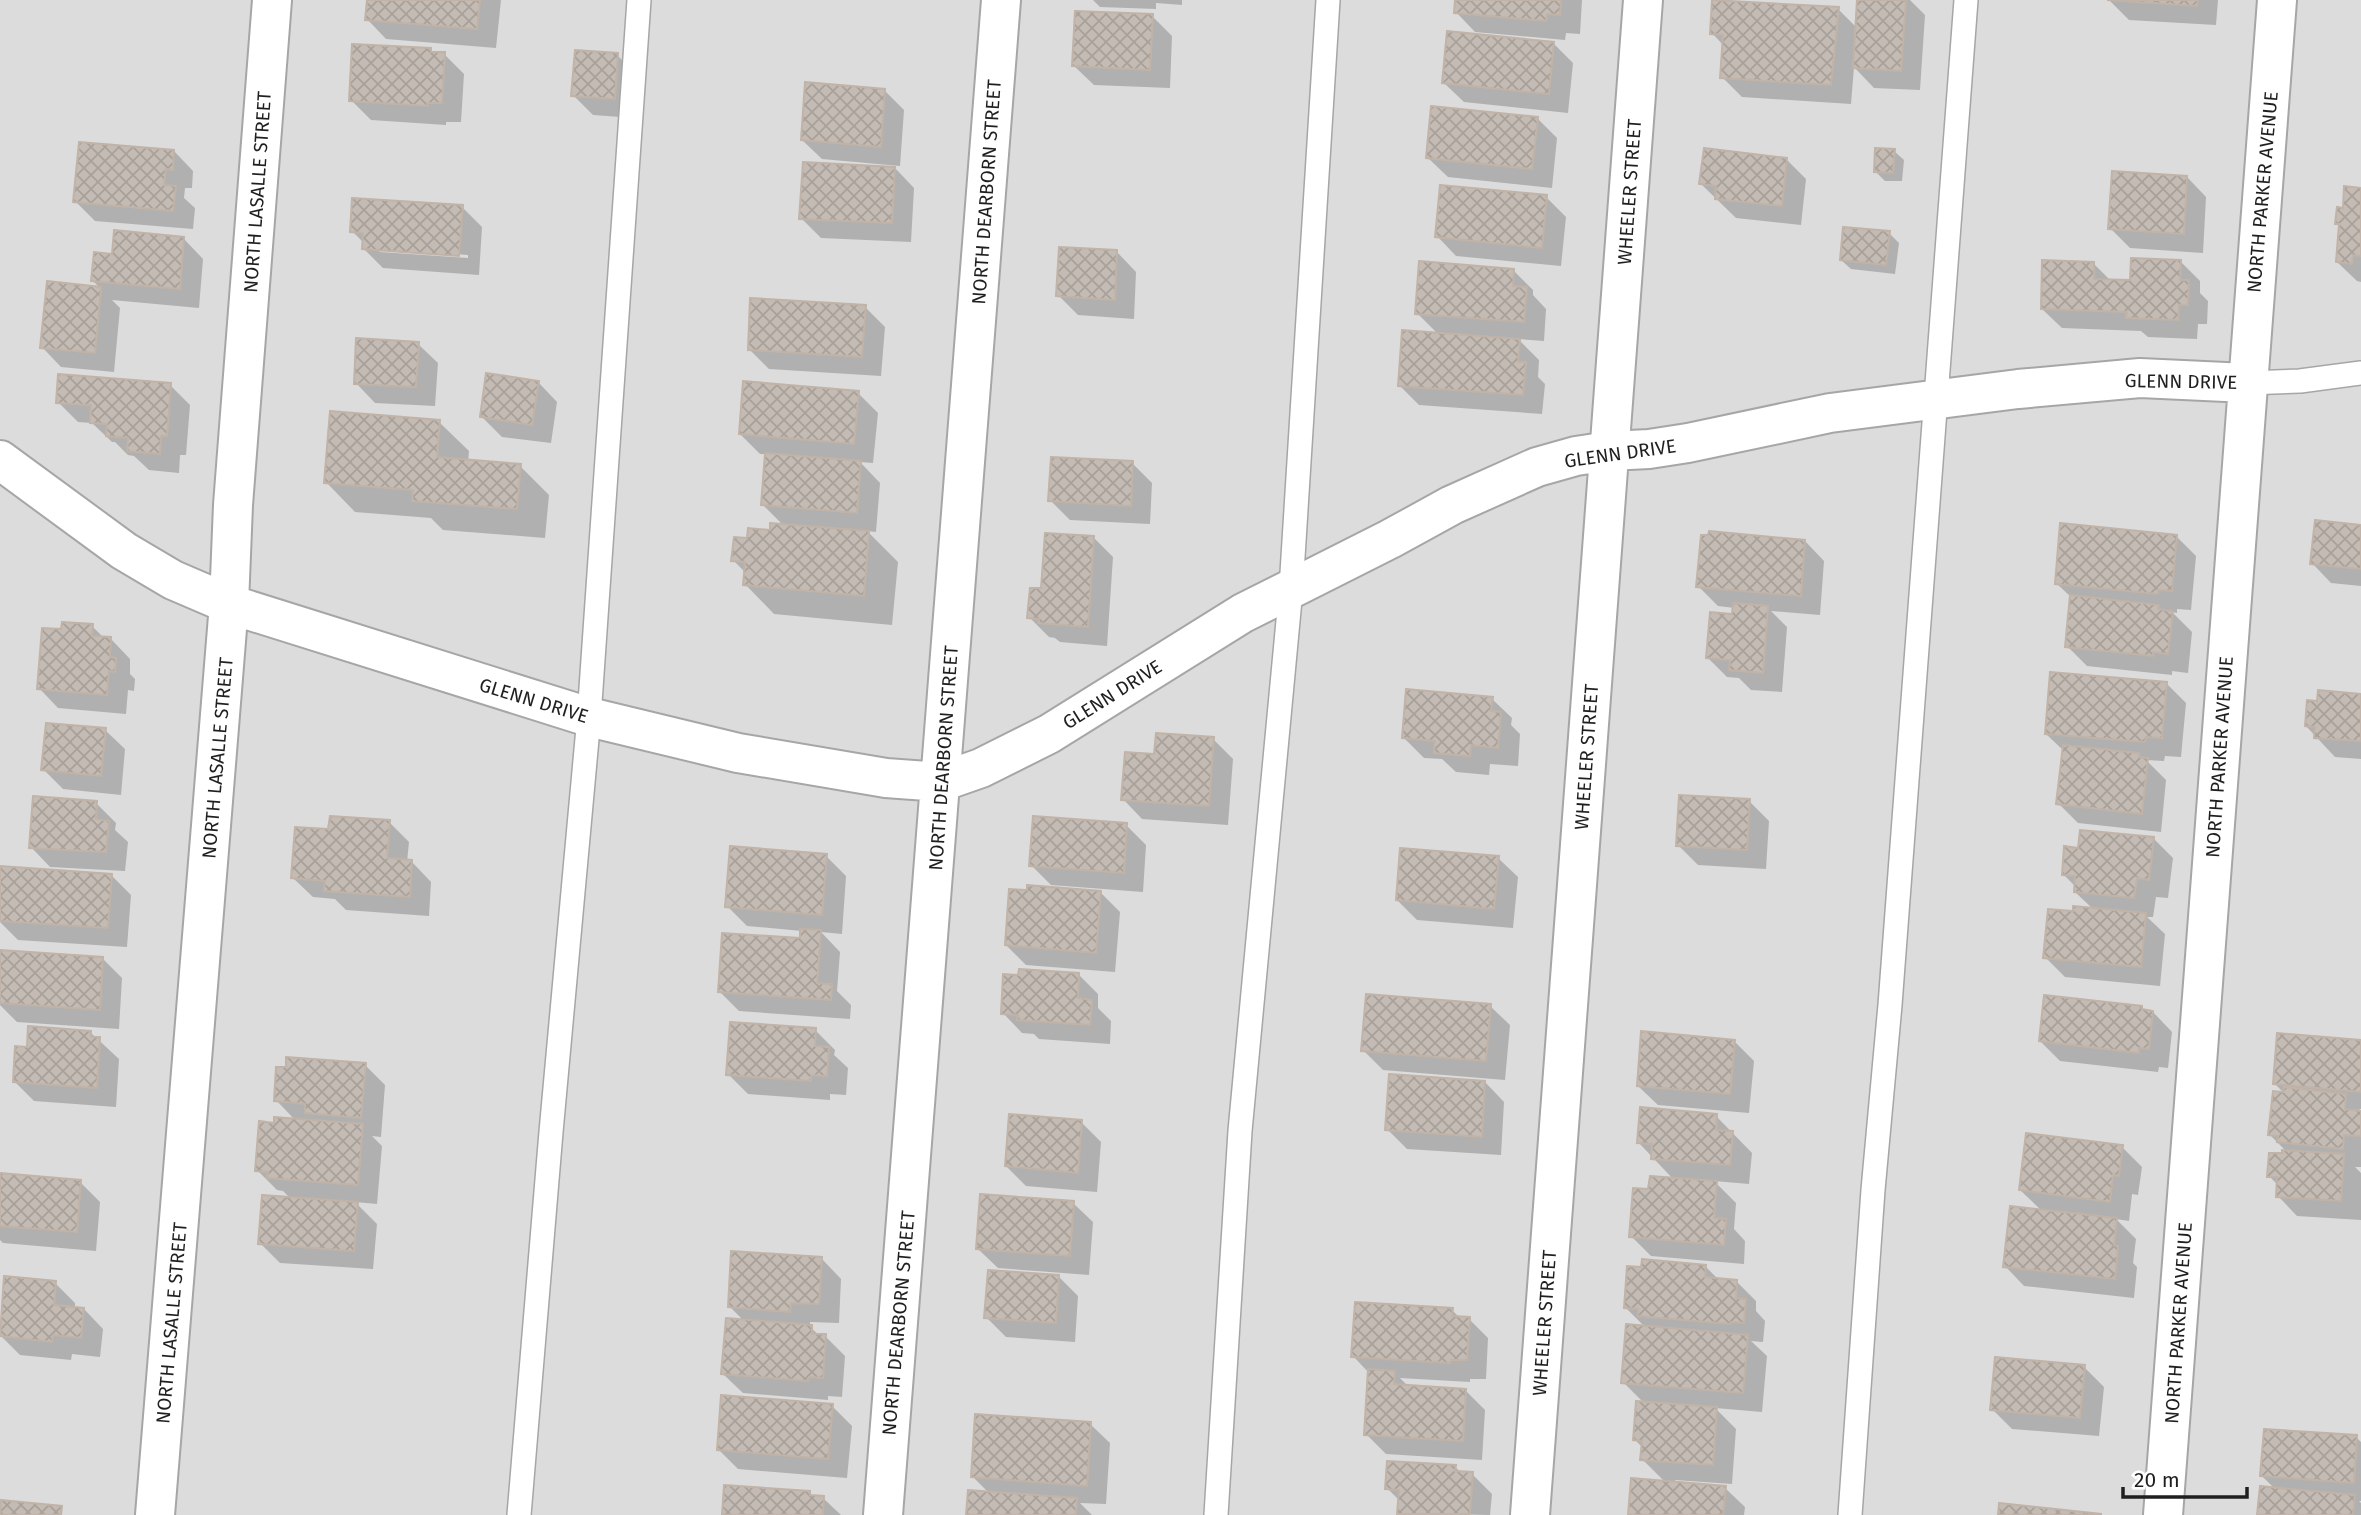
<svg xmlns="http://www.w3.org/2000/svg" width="2361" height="1515" viewBox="0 0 2361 1515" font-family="'Fira Sans',sans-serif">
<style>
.residential{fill:#dddcdc}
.shadow{fill:#0003;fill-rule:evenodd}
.building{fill:url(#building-cross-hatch);stroke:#c1b3a7;stroke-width:2}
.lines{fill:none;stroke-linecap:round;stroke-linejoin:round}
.service-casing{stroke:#a6a6a6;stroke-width:26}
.minor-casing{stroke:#a6a6a6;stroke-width:42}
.service{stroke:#fff;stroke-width:23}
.minor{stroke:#fff;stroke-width:38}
.labels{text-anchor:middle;stroke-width:6;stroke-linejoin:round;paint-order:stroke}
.street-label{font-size:19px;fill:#1f1f1f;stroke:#fff}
</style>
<defs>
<pattern id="building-cross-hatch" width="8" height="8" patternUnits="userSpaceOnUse" patternTransform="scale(1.75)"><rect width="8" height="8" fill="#c4bcb4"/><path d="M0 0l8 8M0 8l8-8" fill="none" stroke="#a8a19a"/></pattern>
</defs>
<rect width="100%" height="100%" fill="#efece5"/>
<path class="residential" d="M0,0H2361V1515H0Z"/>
<path class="shadow" d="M368,0H501L496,48L386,39L367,19Z
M1093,0H1182V5L1156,3V9L1100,7Z
M1457,0H1582L1580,34L1566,33L1565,40L1475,32L1456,12Z
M1858,0H1910L1925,15L1920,90L1874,88L1854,67L1851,104L1742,97L1722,77L1724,46L1712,33L1838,9L1857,28Z
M2109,0H2218L2216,25L2129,20Z
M1152,16L1172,36L1170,88L1094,85L1074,66Z
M1553,43L1573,63L1568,113L1464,102L1444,83Z
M430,50L434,54H444L464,74L461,122H446V125L371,120L351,100Z
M617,55L637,75L634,118L593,115L573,95Z
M884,90L904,110L900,166L822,159L802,140Z
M1537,118L1557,138L1552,188L1448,177L1428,158Z
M174,151L193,171L192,188H185L184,198L195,208L193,229L95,221L75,201Z
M1894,151L1904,160L1902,181H1885L1875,171Z
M1787,160L1806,179L1801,225L1736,218L1701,184Z
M895,168L914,188L911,242L821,238L801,218Z
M2187,177L2206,197L2203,253L2130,248L2110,228Z
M2361,190V282L2357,281L2337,262L2341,228L2337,223L2344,210Z
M1546,197L1566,217L1561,266L1456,256L1437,236Z
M462,207L482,227L479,275L383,268L364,249V243L352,231ZM377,248L468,255V258L380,252Z
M1889,233L1899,243L1895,274L1851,269L1841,260Z
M184,239L203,259L199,308L112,300L120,308L114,372L61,367L42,347L48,283L101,289L93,281L113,256Z
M1117,252L1136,272L1134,319L1078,315L1058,295Z
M2180,261L2200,281V293L2208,301L2207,324H2198L2197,339L2148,337L2141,331L2062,328L2042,309L2094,264L2112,282H2132Z
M1513,270L1533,290V295L1546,309L1544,341L1518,339L1539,360L1538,377L1545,384L1542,414L1419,405L1399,385L1438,334L1417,313Z
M865,307L885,327L881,376L769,369L749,349Z
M418,344L438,363L435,406L375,403L356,383Z
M538,382L557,402L551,443L502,437L482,417Z
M170,385L190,405L186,455H180L179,473L149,470L134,456L128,455L115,442H112L92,423L78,422L58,402Z
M858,393L878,413L873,463L860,462L880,483L876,532L867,531L898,562L892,625L774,614L745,584L746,573L733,560L749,540L784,526L763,505L767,454H760L740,434Z
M439,422L469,451L468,462L520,466L549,495L545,538L443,530L431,518L355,512L326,482Z
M1132,463L1152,483L1150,524L1070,520L1050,500Z
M2361,527V586L2331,583L2312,563Z
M2176,536L2196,556L2191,610L2177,609V613L2172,612L2192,632L2188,673L2172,671V675L2087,666L2067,646L2072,598L2056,583Z
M1093,537L1113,557L1107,646L1060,642L1055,638L1049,637L1029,617Z
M1805,541L1824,561L1820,615L1771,611L1787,627L1782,692L1751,690L1739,678L1727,677L1707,657L1734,616L1735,608L1718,606L1698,586Z
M92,626L105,639H111L130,659V674L135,679L134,691L128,690L126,714L58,708L39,688L63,631Z
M2166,683L2186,703L2181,757L2165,756L2164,761L2146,760L2166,780L2161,832L2078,823L2058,803L2064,751L2046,734Z
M2361,696V759L2335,757L2306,726Z
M1492,699L1512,718L1511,725L1520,734L1518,766L1490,764L1489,775L1456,772L1442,759L1424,758L1404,738Z
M105,730L125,749L121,795L63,789L43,769Z
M1213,739L1233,759L1228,825L1142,819L1123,799L1155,755Z
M1749,801L1769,821L1766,869L1698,865L1678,845Z
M96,803L116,823L115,830L128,842L125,871L50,867L31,847Z
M389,822L409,842L407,862H412L431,882L429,916L346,910L335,899L313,897L293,878L330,831Z
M1126,825L1146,845L1143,892L1051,885L1031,865Z
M2153,838L2173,858L2168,898L2156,897L2153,917H2147L2165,934L2160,986L2065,977L2045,957L2074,913L2093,909L2075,892L2076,887L2064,875L2079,850Z
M826,856L846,876L842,934L821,932L840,952L837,991L851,1005L850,1019L739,1011L719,991L802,940V931L747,926L727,906Z
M1498,858L1518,877L1513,928L1417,920L1397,900Z
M111,875L131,895L127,947L18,940L0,922V889Z
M1029,892H1100L1120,912L1115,972L1026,965L1006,945Z
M103,959L122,978L119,1029L17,1022L0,1005V967Z
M1079,975L1098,994V1008L1111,1021L1110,1044L1039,1039L1034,1034L1022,1033L1003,1013Z
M1490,1006L1510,1025L1505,1080L1383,1070L1363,1050Z
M2142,1008L2145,1012H2153L2172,1032L2168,1068L2159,1067L2158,1072L2060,1061L2040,1041Z
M815,1030L835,1050L834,1055L848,1068L846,1095L830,1094V1100L748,1094L728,1074Z
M91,1033L119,1059L116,1107L34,1101L14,1081L28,1049Z
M1735,1042L1754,1061L1749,1113L1658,1105L1638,1086Z
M2361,1042V1109H2359L2361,1111V1167H2355L2361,1173V1220L2297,1216L2278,1196V1185L2269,1176L2287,1152L2270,1135L2285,1094L2275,1084Z
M365,1065L385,1085L381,1137L372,1136L382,1146L377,1204L355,1202L377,1224L373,1269L280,1263L260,1243L291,1199L283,1191L277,1190L257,1170L275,1124L296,1121L276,1100Z
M1485,1082L1504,1102L1501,1155L1407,1149L1387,1129Z
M1716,1116L1752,1153L1749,1184L1714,1181L1736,1203L1734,1229L1745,1241L1744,1264L1651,1256L1631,1236L1650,1191L1674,1180L1639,1143Z
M1081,1122L1101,1142L1097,1192L1026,1186L1006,1166Z
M2122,1147L2142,1167L2138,1195L2132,1194L2129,1221L2116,1219L2136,1239L2133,1263L2137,1267L2134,1298L2024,1286L2005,1266L2042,1211L2020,1190Z
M0,1175L80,1182L100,1202L96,1251L3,1243L0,1240Z
M1073,1203L1093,1222L1089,1275L998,1268L978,1249Z
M822,1259L841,1279L839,1323L810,1322V1327L820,1336H825L845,1356L842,1397L828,1396V1400L743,1393L723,1374L745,1322L729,1306Z
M1705,1266L1719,1280L1737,1282L1756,1301V1311L1765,1321L1763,1342L1751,1341L1767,1356L1762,1412L1715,1408L1736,1429L1732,1484L1675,1480V1483L1725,1488L1745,1507L1744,1515H1630L1665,1482L1642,1459L1643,1448L1635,1440L1644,1403L1623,1382L1646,1328L1625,1307Z
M1058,1276L1078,1296L1075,1342L1006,1337L986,1317Z
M55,1283L75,1303V1308L84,1309L103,1329L100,1357L72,1354L71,1360L20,1355L0,1335Z
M1452,1310L1460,1318L1469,1319L1488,1338L1486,1379H1470V1382L1400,1378L1409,1387L1466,1391L1485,1410L1482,1460L1386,1454L1366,1434L1370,1374L1353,1356Z
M2084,1367L2104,1387L2099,1436L2012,1429L1992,1409Z
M832,1406L852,1426L847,1478L738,1469L718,1449Z
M1090,1424L1110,1443L1106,1504L1080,1503L1092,1515H968L990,1494L973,1477Z
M2356,1437L2361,1442V1501H2359L2361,1503V1515H2259L2275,1489L2262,1476Z
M1455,1467L1462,1473L1472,1474L1492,1494L1490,1515L1399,1513L1400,1501L1387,1488Z
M809,1493L813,1497L823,1498L841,1515H724Z"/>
<path class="building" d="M367,0H480L477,29L365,20Z
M1455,0H1561L1560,15L1547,14L1546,21L1454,13Z
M1712,0L1839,7L1831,85L1720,78L1723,35L1710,34Z
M1857,0H1906L1901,71L1853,68Z
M2107,0H2198L2197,6Z
M1075,11L1153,14L1150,70L1072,66Z
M1447,31L1554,42L1549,94L1442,83Z
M352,44L431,48V52H445L442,103H427L428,106L349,101Z
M575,50L618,53L615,99L571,96Z
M805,82L885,89L881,147L801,140Z
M1431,106L1538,117L1532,169L1426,158Z
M79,142L174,150L173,170L166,169L164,185L176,186L173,211L73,202Z
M1704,148L1787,158L1782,206L1715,199L1716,186L1699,184Z
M1875,148L1895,149L1893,173L1874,172Z
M803,162L895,167L892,223L799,219Z
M2112,171L2187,176L2184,234L2108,229Z
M1440,185L1547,195L1542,248L1435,237Z
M2344,186L2361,188V256L2353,255L2352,264L2336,262L2339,224H2335L2337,207L2343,208Z
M352,198L463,205L459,256L362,249L363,233L350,232Z
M1843,227L1890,231L1886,265L1840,260Z
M114,230L184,237L180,289L91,281L94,252L112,254Z
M1059,247L1117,250L1115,300L1056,296Z
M2131,258L2181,260L2180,280H2189L2188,305H2179L2178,320L2126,318L2127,312L2041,309L2042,260L2094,262V279L2130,280Z
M1419,261L1514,269L1513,286L1527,287L1524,322L1415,314Z
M47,281L101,287L95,353L40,348Z
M750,298L866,305L862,357L748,350Z
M1402,330L1520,339L1518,362H1526L1523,395L1398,386Z
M356,338L419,342L416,387L354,384Z
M486,373L539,381L532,425L480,417Z
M58,374L171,383L167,436H161L160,454L127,451L128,438L106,436L107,424L90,423L91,405L56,403Z
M743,381L859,391L854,444L739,434Z
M330,411L440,420L437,457L521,464L517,509L412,501L413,490L324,483Z
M765,453L861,461L857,513L761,505Z
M1051,457L1133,461L1131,506L1048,501Z
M2315,520L2361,525V569L2310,564Z
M770,523L869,531L864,596L743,585L745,562L731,561L734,537L747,538L748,528L770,530Z
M2060,523L2177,535L2172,591L2158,590V594L2055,584Z
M1709,531L1805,540L1801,596L1696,587L1701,535H1708Z
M1045,533L1094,536L1088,627L1038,623L1039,619L1027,618L1030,588H1041Z
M2070,595L2159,605L2158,609L2173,611L2168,654L2153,652V656L2065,647Z
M1733,603L1768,606L1763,673L1729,670L1730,660L1706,658L1710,612L1732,614Z
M62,622L93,624L92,636L111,637L110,657L116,658L115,672L109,671L107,695L37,689L42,628L61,629Z
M2050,672L2167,682L2162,738L2146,737L2145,742L2045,734Z
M1406,689L1493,697L1491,711L1501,712L1498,748L1471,745L1470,756L1434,753L1435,741L1402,738Z
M2318,690L2361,694V741L2314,738L2315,727L2305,726L2307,700L2317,701Z
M46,723L106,728L101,776L41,770Z
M1156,733L1214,737L1209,806L1121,800L1125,752L1154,754Z
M2063,745L2139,753V757L2148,758L2142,814L2056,804Z
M1679,795L1750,799L1747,850L1676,846Z
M33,796L97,801L96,819L109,821L106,852L29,848Z
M330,816L390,820L387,858L412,860L410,897L324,891L325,881L291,878L295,827L328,829Z
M1033,816L1127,823L1124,873L1029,866Z
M2080,830L2154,837L2149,880L2137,878L2134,898L2074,892L2075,876L2062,875L2064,846L2078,848Z
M730,846L827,854L822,915L725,907Z
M1400,848L1499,856L1494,909L1396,900Z
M0,866L112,874L108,928L0,921Z
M1027,885L1101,891L1096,953L1005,945L1009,889L1027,890Z
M2073,906L2146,913L2141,967L2043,958L2048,909L2073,911Z
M800,929L821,930L817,983L832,984L831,1000L718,992L722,933L800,938Z
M0,950L103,957L100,1010L0,1003Z
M1019,969L1079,973L1078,998L1092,1000L1090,1025L1017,1020L1018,1015L1001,1014L1003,974L1018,975Z
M1366,994L1491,1004L1486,1061L1361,1051Z
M2044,995L2142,1006V1009L2153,1011L2149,1049L2139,1048V1053L2039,1041Z
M730,1022L816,1028L815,1046L829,1047L827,1076L811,1075V1081L726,1075Z
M28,1026L91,1031V1037H100L97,1088L13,1082L15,1046L27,1047Z
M1641,1031L1735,1040L1730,1094L1637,1086Z
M2277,1033L2361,1040V1092L2273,1084Z
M286,1057L366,1063L361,1118L305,1113V1104L274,1101L276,1067H286Z
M1389,1074L1485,1081L1482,1137L1385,1130Z
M2284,1087L2346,1094L2345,1109L2361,1111V1136L2344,1135L2343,1149L2277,1142L2278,1136L2268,1135L2273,1091L2283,1092Z
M1640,1107L1717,1114L1716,1130L1733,1131L1730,1165L1651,1159L1652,1144L1637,1143Z
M1009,1114L1082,1120L1078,1173L1005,1166Z
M274,1117L363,1124L358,1185L267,1178L268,1172L255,1171L259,1121L274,1123Z
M2026,1133L2123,1145L2119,1176L2113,1175L2110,1202L2019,1190Z
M2282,1150L2344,1154L2341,1201L2276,1197L2277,1177H2267L2269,1153H2282Z
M0,1173L81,1180L77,1232L0,1226Z
M1650,1176L1717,1181L1714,1218L1726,1219L1724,1245L1629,1237L1633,1188L1648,1189Z
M980,1194L1074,1201L1070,1256L976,1249Z
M262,1195L358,1202L354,1251L258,1244Z
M2010,1206L2117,1218L2114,1245L2118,1246L2115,1279L2003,1267Z
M731,1251L822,1257L819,1304L791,1303L790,1312L728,1307Z
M1642,1259L1706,1265L1705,1277L1737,1280L1736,1298L1746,1299L1744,1323L1731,1322L1730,1324L1638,1316V1309L1624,1308L1627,1266L1641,1267Z
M988,1270L1059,1275L1056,1323L984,1318Z
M4,1276L56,1281L54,1305L84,1308L81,1338L53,1335L52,1342L0,1336Z
M1355,1302L1453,1308L1452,1316L1470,1317L1467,1360H1451L1450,1363L1351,1357Z
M726,1318L812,1325V1334H826L823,1378L809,1377L808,1381L721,1374Z
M1626,1324L1748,1335L1743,1393L1621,1383Z
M1995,1357L2085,1365L2080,1418L1990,1410Z
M1368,1369L1395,1371L1394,1384L1466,1389L1463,1441L1364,1435Z
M721,1395L833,1404L828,1459L717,1450Z
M1636,1401L1717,1407L1713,1465L1640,1460L1642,1441L1633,1440Z
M975,1414L1091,1422L1087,1486L971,1477Z
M2264,1429L2357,1435L2354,1483L2260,1476Z
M1387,1461L1456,1465L1455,1471L1473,1472L1470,1514H1397L1399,1490L1385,1489Z
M1631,1478L1726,1486L1723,1515H1628Z
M724,1485L810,1491V1495L824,1496L823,1515H722Z
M2260,1486L2355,1495L2353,1515H2257Z
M968,1490L1077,1498L1076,1515H966Z
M1,1500L62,1506L61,1515H0Z
M1999,1503L2101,1514V1515H1998Z"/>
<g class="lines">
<g class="service-casing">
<path id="service" d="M2247,383L2300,381L2361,373
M519,1515L551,1132L589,717L639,0
M1216,1515L1240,1131L1291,589L1328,0
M1850,1515L1873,1190L1890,1005L1966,0"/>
</g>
<g class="minor-casing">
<path id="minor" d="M0,460L124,551L173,580L229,604L589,717L738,753L886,778L941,782L981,768L1049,734L1243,613L1390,539L1452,505L1537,467L1576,456L1609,451L1649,449L1688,443L1830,413L2018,389L2140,378L2247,383
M155,1515L229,604L233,505L272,0
M883,1515L1001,0
M1530,1515L1643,0
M2163,1515L2277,0"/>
</g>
<use href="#service" class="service"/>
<use href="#minor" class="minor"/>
</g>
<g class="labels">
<g class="street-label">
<text transform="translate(257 192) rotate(-86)" y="7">NORTH LASALLE STREET</text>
<text transform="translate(986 192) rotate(-86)" y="7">NORTH DEARBORN STREET</text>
<text transform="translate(1629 192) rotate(-86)" y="7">WHEELER STREET</text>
<text transform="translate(2262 192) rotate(-85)" y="7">NORTH PARKER AVENUE</text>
<text transform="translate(2181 381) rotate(1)" y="7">GLENN DRIVE</text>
<text transform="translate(1620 453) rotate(-8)" y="7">GLENN DRIVE</text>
<text transform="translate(1112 694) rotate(-32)" y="7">GLENN DRIVE</text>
<text transform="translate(534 700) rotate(17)" y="7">GLENN DRIVE</text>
<text transform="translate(1586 757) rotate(-86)" y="7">WHEELER STREET</text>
<text transform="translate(2219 757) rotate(-86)" y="7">NORTH PARKER AVENUE</text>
<text transform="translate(217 758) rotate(-85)" y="7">NORTH LASALLE STREET</text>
<text transform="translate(943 758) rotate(-86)" y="7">NORTH DEARBORN STREET</text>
<text transform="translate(171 1323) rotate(-85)" y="7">NORTH LASALLE STREET</text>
<text transform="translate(898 1323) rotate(-85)" y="7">NORTH DEARBORN STREET</text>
<text transform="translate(1544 1323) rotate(-86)" y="7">WHEELER STREET</text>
<text transform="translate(2178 1323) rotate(-86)" y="7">NORTH PARKER AVENUE</text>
</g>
</g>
<path d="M2123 1487v10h124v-10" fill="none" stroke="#1f1f1f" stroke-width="3.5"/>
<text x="2134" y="1487" font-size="21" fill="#1f1f1f" stroke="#ffffff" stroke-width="5" paint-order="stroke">20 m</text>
</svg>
